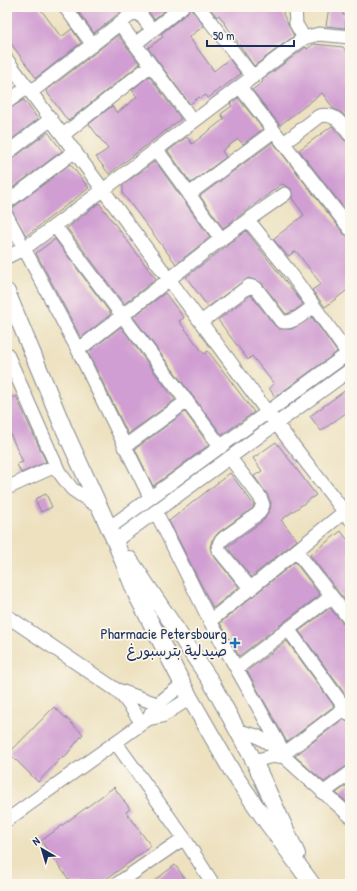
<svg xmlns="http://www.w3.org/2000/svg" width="357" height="891" viewBox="0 0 357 891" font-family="'Patrick Hand','Playpen Sans Arabic',sans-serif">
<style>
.building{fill:#d09ed2}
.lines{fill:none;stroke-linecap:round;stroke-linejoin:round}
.minor-casing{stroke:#84888f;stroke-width:15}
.major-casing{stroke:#84888f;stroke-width:18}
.minor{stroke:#fff;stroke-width:13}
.major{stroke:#fff;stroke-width:16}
.poi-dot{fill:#1f6fb2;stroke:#fbf7ec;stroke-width:1.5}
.labels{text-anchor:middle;stroke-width:3.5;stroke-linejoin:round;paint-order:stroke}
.poi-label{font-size:15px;fill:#1b2f5e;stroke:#fbf7ec;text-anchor:end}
</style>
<rect width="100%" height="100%" fill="#fbf7ec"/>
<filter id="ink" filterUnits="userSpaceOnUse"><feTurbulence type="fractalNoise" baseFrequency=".025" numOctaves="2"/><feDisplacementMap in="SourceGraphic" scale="8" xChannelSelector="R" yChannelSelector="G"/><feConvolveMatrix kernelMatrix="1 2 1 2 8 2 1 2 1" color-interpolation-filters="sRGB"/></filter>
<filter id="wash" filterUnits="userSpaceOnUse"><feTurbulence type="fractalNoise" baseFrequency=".012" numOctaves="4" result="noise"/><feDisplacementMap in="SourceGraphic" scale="16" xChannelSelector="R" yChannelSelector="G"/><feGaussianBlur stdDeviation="0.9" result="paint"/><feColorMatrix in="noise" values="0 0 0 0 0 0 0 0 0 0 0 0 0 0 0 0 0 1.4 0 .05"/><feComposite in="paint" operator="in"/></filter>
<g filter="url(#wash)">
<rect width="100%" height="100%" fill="#ede1c0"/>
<g id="blocks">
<path class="building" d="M14,7H39L61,37L72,29L81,43L36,78L7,38V13Z
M75,7H127L94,33Z
M145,7H169L154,19Z
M190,7L204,26L189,37L214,71L229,59L241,74L208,98L206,95L201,98L199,97L190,104L148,48L163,37L161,34L187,13Z
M209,7H284L283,14L294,36L254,66L219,15L217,17Z
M329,7H344L343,15L347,16L345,28L326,26Z
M118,35L140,64L68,121L46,91Z
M314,44L343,47L350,56V122L342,113L334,109L322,93L280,125L252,90L263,82L262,80L306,47L307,49Z
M149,76L181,119L109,174L96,157L108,149L89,124L112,106L117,113L137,97L132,90Z
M238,98L263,129L243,144L238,139L222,151L226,157L191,183L168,151L187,137L192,144L224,119L221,114L232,106L230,104Z
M24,100L38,119L7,143V110Z
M332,126L344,140L350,143V216L299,150Z
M48,132L62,151L7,192V161L12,159Z
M273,142L344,234L350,237V288L325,307L312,290L321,284L296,251L288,256L273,239L304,215L292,198L291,189L282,184L223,228L200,196Z
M155,161L210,237L176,264L123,194V185Z
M70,164L89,188L26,236L11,209Z
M99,203L156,279L124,304L67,228Z
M246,231L303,304L294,311L286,314L262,283L248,278L208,307L186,277Z
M55,239L111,314L81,338L36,253Z
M165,293L184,318L179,321L204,354L208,351L254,412L222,435L133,317Z
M251,295L275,326L279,329H292L312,317L337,352L275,397L269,388L274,384L252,356L248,360L218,320Z
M121,327L175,400L128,434L88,352Z
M350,387V410L321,431L310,416Z
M16,396L46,462L21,473L17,464L23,462L7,427V400Z
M185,412L209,445L153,486L135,449Z
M276,442L316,495L281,520L297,540L251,577L227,547L264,520L270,509L271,502L267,494L254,476L262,471L253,458Z
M230,473L254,505L253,508L219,532L212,540L210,547L212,554L239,587L213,608L169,521Z
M46,494L52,507L41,512L35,499Z
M341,531L350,543V607L310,555Z
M295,562L320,595L239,656L220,623Z
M330,608L344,625L350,628V696L347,697L299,631Z
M287,641L334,706L287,742L247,671Z
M54,707L83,734L64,758L63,756L38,782L9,753Z
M343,719L350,723V765L345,767L324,782L295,756Z
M350,783V805L336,793Z
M114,787L130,809L126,812L151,846L100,884H72L41,841Z
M175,865L189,884H150Z"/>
</g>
</g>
<g filter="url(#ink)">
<use href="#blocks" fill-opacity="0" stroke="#84888f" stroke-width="1"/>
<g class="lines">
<g class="minor-casing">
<path id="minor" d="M65,7L93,45
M135,7L152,30
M199,7L253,77
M295,7L296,24L304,38
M120,24L193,121
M135,44L182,7
M7,60L268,413L350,519
M240,87L350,229
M31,92L137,10
M7,102L28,87
M63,135L151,65
M284,143L319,116C335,112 342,124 350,135
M157,150L189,194
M7,153L51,119
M7,202L75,151
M7,216L78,350L150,497
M248,220L289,271L348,354
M55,226L221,447
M221,239L285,194
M7,257L25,248L103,190L304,38L319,34L350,37
M201,322L249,286L256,288L281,321C292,326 305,312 314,306
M78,350L221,239L189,194L274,131
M7,354L59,472L72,489L100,508
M124,447L187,401
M230,458L260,497L263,505L259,513L224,538L220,542L218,549L251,589
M7,488L55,466
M156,512L210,621L284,753
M109,528L350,352
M115,541L350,370
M297,552L350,620
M7,616L115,689L125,699L142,723
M210,621L344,512
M288,629L350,715
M237,668L331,597
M118,690L157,704
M148,719L154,707L183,684
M239,731L257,736L270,744L350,816
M116,743L184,838L213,884
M254,761L269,757L281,756L350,704
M323,793L350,773
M7,820L148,719L162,716L190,698
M117,884L184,838"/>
</g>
<g class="major-casing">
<path id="major" d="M7,292L64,429L115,541L136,594L190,698L233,773L266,821L312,884
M129,559L210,680L254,761L297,854"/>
</g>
<use href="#minor" class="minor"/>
<use href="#major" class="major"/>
</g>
</g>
<path class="poi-dot" d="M233 637h4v4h4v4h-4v4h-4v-4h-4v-4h4z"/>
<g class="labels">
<g class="poi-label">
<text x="227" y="639">Pharmacie Petersbourg<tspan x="227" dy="17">صيدلية بترسبورغ</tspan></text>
</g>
</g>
<rect width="357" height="891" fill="none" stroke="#fbf7ec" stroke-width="24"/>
<g transform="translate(42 849) rotate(322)" stroke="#fbf7ec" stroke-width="3" paint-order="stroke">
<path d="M0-3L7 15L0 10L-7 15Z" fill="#1b2f5e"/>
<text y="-6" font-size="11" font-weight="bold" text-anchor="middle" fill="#1b2f5e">N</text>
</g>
<path d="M207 40v6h87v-6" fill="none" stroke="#1b2f5e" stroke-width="2"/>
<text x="213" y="40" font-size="12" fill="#1b2f5e" stroke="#fbf7ec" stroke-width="3" paint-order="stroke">50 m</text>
</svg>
